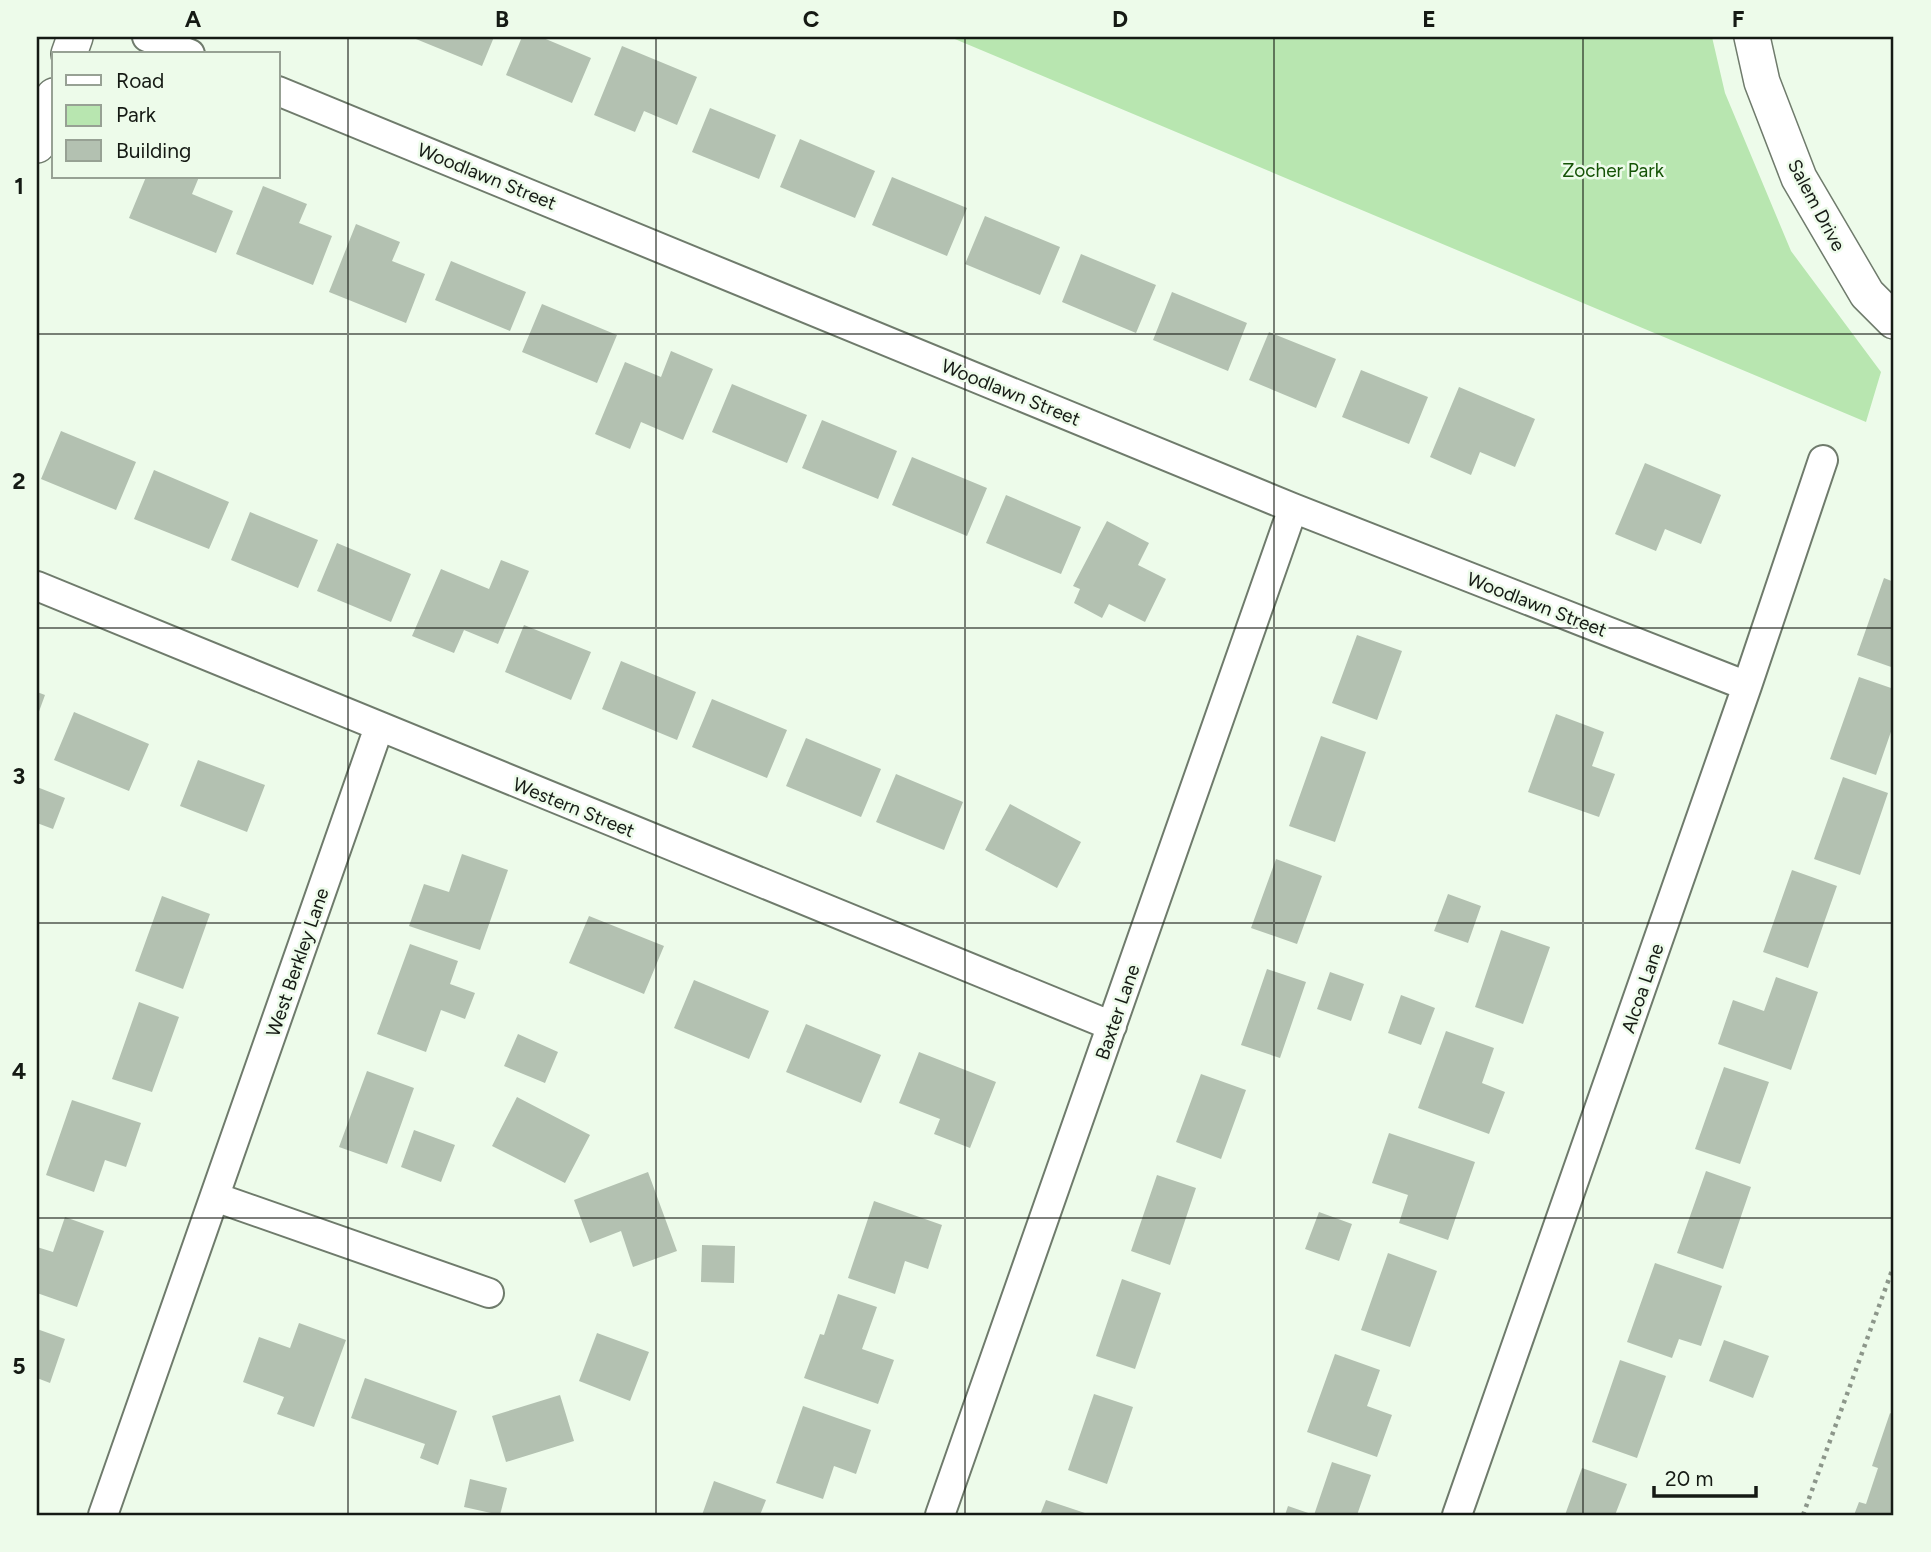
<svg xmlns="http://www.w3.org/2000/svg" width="1931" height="1552" viewBox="0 0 1931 1552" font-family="Figtree,sans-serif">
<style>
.green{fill:#b8e6b0}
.building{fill:#b3c1b1}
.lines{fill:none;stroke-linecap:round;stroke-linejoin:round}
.minor-casing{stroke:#6f7b6c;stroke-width:32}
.tertiary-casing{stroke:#6f7b6c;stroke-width:38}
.path{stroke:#8c968a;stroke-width:4.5;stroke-dasharray:3.5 5;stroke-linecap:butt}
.minor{stroke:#fff;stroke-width:28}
.tertiary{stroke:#fff;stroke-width:35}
.grid{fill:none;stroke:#151a14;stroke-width:2;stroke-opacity:0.55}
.labels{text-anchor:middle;stroke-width:5;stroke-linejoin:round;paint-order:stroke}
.park-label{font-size:19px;fill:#155306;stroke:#edfbea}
.street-label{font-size:19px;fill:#151a14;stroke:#edfbea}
.neatline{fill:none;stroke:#151a14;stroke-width:2.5}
.grid-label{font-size:23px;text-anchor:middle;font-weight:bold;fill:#151a14}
</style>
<rect width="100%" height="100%" fill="#edfbea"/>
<path class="green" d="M950,37H1712L1725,93L1791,251L1881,372L1866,422Z"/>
<path class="building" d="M411,37H494L482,66Z
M522,37H541L591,58L572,103L506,75Z
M622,46L697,77L677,125L644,111L635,132L594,115Z
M710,108L776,135L759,179L692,152Z
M800,139L875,171L855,218L780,187Z
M146,177H199L192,194L233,211L216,253L129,218Z
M892,177L967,208L947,256L872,225Z
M263,186L307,204L299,223L332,236L313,285L236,254Z
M985,216L1060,247L1040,295L965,264Z
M356,224L400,242L392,261L425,274L406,323L329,292Z
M1081,254L1156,285L1136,333L1062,302Z
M451,261L526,292L510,331L435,300Z
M1172,292L1247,323L1228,371L1153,340Z
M542,304L617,335L597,383L522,352Z
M1269,332L1336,359L1316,408L1249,380Z
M671,351L713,369L683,440L641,422L630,449L595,434L625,362L661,377Z
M1361,370L1428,397L1409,444L1342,417Z
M732,384L807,415L787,463L712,432Z
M1459,387L1535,419L1515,467L1480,452L1471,475L1430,457Z
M822,420L897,451L878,499L802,468Z
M61,431L136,462L116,510L41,479Z
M912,457L987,488L967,536L892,505Z
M1645,463L1721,495L1701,544L1665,529L1656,551L1615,534Z
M154,470L229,502L209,549L134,519Z
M1006,495L1081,527L1061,574L986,543Z
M250,512L318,540L298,588L231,560Z
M1107,521L1149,543L1138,565L1166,579L1145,622L1109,604L1102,618L1074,603L1080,589L1073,586Z
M337,543L411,574L391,622L317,591Z
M501,560L529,571L498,644L464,630L454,653L412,636L441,569L489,589Z
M1884,578L1894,582V668L1857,655Z
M524,625L591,652L571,700L505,672Z
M1357,635L1402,651L1377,720L1332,703Z
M621,661L696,692L677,740L602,709Z
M1859,677L1894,689V723L1876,775L1830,759Z
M37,692L45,695L37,717Z
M712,699L787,730L767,778L692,747Z
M74,712L149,744L129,791L54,760Z
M1556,714L1604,732L1592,766L1615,774L1599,817L1528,792Z
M1321,736L1366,752L1335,842L1289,826Z
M806,738L881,769L861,817L786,786Z
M198,760L265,785L247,832L180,806Z
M896,774L963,802L944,850L876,822Z
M1843,777L1888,793L1860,875L1814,859Z
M37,787L65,798L53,829L37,823Z
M1010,804L1081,842L1057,888L985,850Z
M462,854L508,870L480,950L409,926L424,884L449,892Z
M1276,859L1322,876L1297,944L1251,928Z
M1792,870L1837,886L1808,968L1763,952Z
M1448,894L1481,906L1468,943L1434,931Z
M162,896L210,914L183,989L135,971Z
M589,916L664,946L644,994L569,963Z
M1501,930L1550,947L1523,1024L1475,1007Z
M410,944L458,961L450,984L475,993L465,1019L441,1010L426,1052L377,1034Z
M1267,969L1306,982L1280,1058L1241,1045Z
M1330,972L1364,984L1351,1021L1317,1009Z
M1776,977L1818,992L1791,1070L1718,1044L1733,1000L1764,1011Z
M694,980L769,1011L749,1059L674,1028Z
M1401,995L1435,1008L1421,1045L1388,1033Z
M139,1002L179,1017L152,1092L112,1079Z
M806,1024L881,1055L861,1103L786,1072Z
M1446,1031L1494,1048L1482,1083L1505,1092L1489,1134L1418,1108Z
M518,1034L558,1052L545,1083L504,1066Z
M919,1052L996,1082L970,1148L934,1134L940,1119L899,1103Z
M1724,1067L1769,1082L1740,1164L1695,1149Z
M367,1071L414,1088L387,1164L339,1147Z
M1201,1074L1246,1090L1221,1159L1176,1142Z
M517,1097L590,1135L565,1183L492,1146Z
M72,1100L141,1123L126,1167L105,1160L94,1192L46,1175Z
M414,1130L455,1145L441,1182L401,1167Z
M1389,1133L1475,1162L1448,1240L1399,1223L1408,1195L1372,1183Z
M1706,1171L1751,1187L1723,1269L1677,1253Z
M648,1172L677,1251L633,1267L621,1231L590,1243L574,1200Z
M1157,1175L1196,1188L1170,1265L1131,1251Z
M874,1201L942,1225L928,1269L905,1261L895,1294L848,1278Z
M1319,1212L1352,1224L1339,1261L1305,1249Z
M65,1217L104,1231L77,1307L37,1293V1247L53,1252Z
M702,1245L735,1246L734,1283L701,1282Z
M1388,1253L1437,1271L1410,1347L1361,1330Z
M1655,1263L1722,1286L1701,1346L1679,1339L1672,1358L1627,1342Z
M1122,1279L1161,1293L1135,1369L1096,1356Z
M838,1294L877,1307L862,1349L894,1360L878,1404L804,1378L820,1334L824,1335Z
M299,1323L346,1340L314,1427L277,1414L284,1397L243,1382L259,1337L290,1348Z
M37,1329L65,1339L50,1383L37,1378Z
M597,1333L649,1352L630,1401L579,1381Z
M1724,1340L1769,1356L1753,1398L1709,1381Z
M1335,1354L1380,1370L1367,1406L1392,1415L1377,1457L1307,1432Z
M1620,1360L1666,1376L1637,1458L1592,1442Z
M365,1378L457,1411L438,1465L420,1458L425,1444L351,1418Z
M1094,1394L1133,1407L1107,1484L1068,1470Z
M560,1395L574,1441L506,1462L492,1416Z
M803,1406L871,1430L856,1474L834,1466L823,1499L776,1483Z
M1890,1413L1894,1415V1515H1854L1859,1502L1866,1504L1878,1468L1872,1466Z
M1332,1462L1371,1475L1357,1515H1285L1288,1506L1314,1515Z
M1582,1468L1627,1484L1615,1515H1565Z
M470,1479L507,1488L500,1515L464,1507Z
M714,1481L766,1500L760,1515H702Z
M1046,1500L1085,1513L1084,1515H1040Z"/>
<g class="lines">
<g class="minor-casing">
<path id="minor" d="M147,37L190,54
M278,91L1293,508L1747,686
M37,586L1112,1026
M215,1197L489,1293
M103,1515L379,727
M940,1515L1293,508
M1457,1515L1747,686L1823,460"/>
</g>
<g class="tertiary-casing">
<path id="tertiary" d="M1752,37L1762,82L1799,178L1867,294L1894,321
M69,54L75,37
M37,145L54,96"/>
</g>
<path class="path" d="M1803,1515L1894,1265"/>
<use href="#minor" class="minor"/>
<use href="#tertiary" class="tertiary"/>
</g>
<path class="grid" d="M348,37V1515M656,37V1515M965,37V1515M1274,37V1515M1583,37V1515M37,334H1894M37,628H1894M37,923H1894M37,1218H1894"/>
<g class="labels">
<g class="park-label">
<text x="1613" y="177">Zocher Park</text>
</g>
<g class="street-label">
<text transform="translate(487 176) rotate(22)" y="7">Woodlawn Street</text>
<text transform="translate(1817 205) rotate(62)" y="7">Salem Drive</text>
<text transform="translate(1011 392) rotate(22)" y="7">Woodlawn Street</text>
<text transform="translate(1537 604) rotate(21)" y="7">Woodlawn Street</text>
<text transform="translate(574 807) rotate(22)" y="7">Western Street</text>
<text transform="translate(297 962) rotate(-71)" y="7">West Berkley Lane</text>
<text transform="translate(1642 988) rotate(-71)" y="7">Alcoa Lane</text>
<text transform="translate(1117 1012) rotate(-71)" y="7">Baxter Lane</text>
</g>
</g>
<rect width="1931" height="1552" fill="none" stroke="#edfbea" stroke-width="77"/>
<rect x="52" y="52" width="228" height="126" fill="#edfbea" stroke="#97a194" stroke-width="2"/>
<rect x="66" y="75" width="35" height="10" fill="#ffffff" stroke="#97a194" stroke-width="2"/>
<text x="116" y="88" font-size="21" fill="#151a14">Road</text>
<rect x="66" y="105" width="35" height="21" fill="#b8e6b0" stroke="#97a194" stroke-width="2"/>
<text x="116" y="122" font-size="21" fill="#151a14">Park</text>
<rect x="66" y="140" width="35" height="21" fill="#b3c1b1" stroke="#97a194" stroke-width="2"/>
<text x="116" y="158" font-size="21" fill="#151a14">Building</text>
<path d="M1654 1486v10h102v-10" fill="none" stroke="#151a14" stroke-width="3.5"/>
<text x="1665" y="1486" font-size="21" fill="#151a14" stroke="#edfbea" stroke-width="5" paint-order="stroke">20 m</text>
<rect x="38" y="38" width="1854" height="1476" class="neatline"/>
<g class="grid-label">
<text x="193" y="27">A</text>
<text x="502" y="27">B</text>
<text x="811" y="27">C</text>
<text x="1120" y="27">D</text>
<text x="1429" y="27">E</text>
<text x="1738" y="27">F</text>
<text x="19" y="194">1</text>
<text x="19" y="489">2</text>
<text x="19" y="784">3</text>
<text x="19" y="1079">4</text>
<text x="19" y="1374">5</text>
</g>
</svg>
